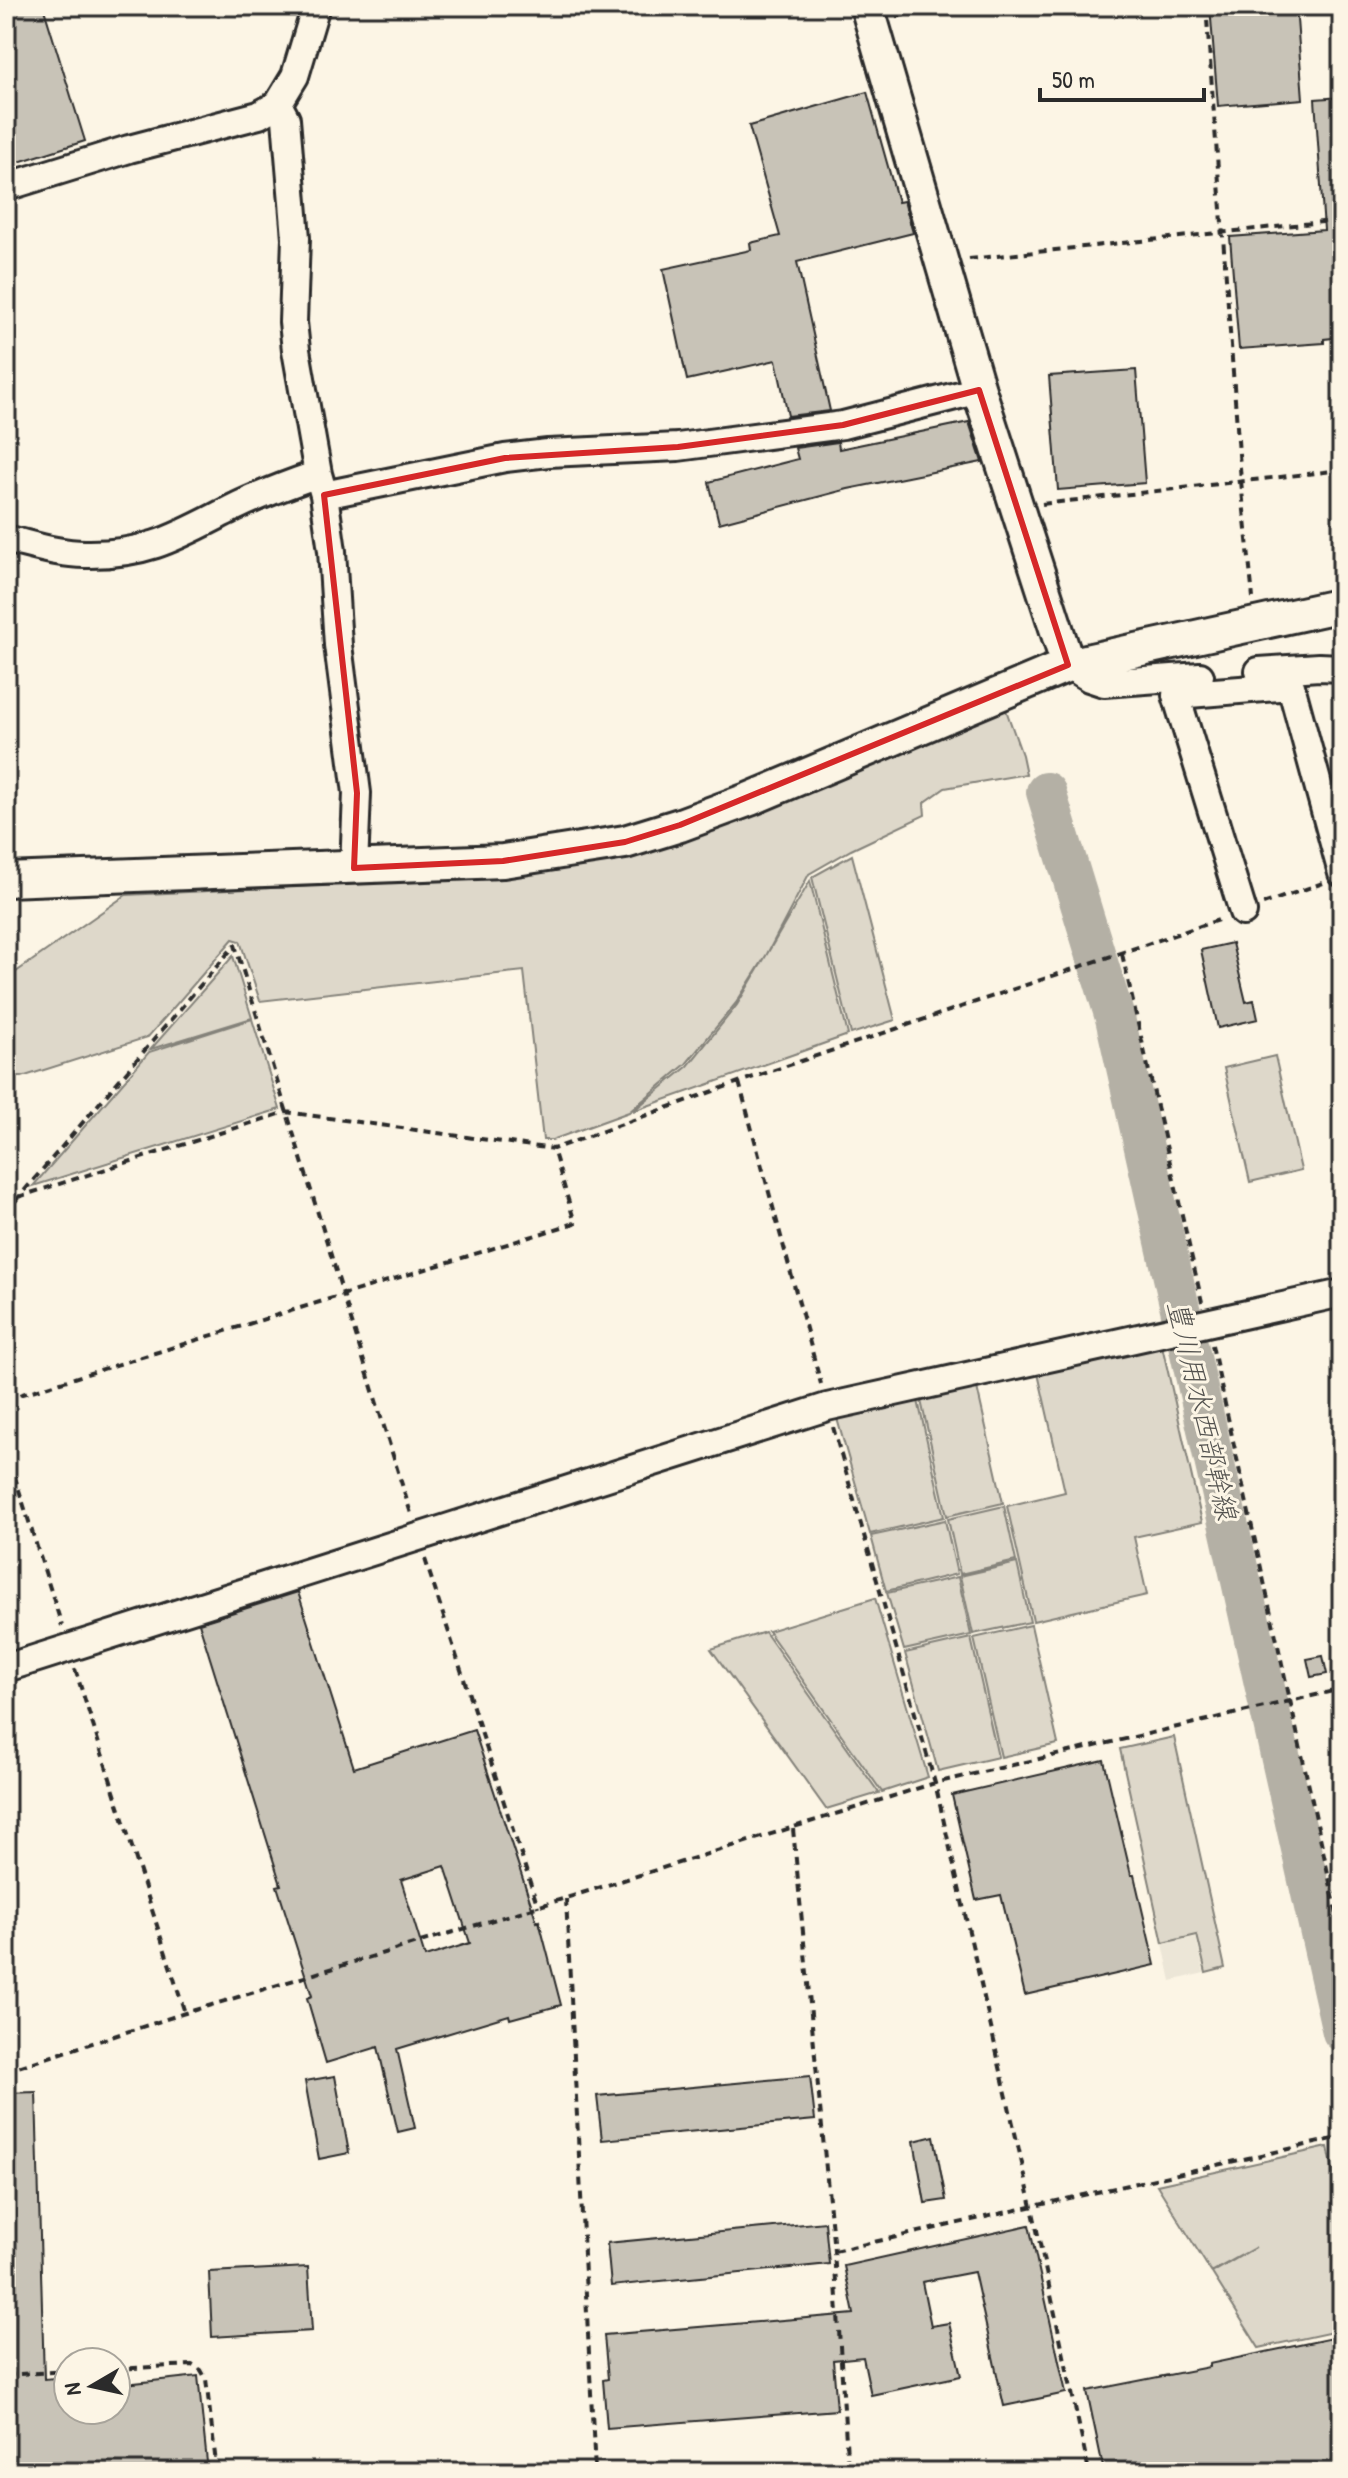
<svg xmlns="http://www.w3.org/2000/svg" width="1348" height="2478" viewBox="0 0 1348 2478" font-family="'Patrick Hand','Klee One',sans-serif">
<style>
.built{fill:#ece6d7}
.green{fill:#ded8ca;stroke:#84827a;stroke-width:2}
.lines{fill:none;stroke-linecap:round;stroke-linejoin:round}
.river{stroke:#b4b0a5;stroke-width:40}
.building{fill:#c8c3b7;stroke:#2b2b2b;stroke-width:2;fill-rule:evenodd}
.minor-casing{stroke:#2b2b2b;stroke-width:32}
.tertiary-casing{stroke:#2b2b2b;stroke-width:38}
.path{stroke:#2b2b2b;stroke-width:4;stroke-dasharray:8 6;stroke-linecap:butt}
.minor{stroke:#fcf5e5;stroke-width:26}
.tertiary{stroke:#fcf5e5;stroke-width:32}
.marked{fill:none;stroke:#d62828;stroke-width:6;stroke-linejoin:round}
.labels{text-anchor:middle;stroke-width:6;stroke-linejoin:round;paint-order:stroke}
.water-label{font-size:28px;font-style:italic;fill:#545350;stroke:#fcf5e5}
</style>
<rect width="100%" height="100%" fill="#fcf5e5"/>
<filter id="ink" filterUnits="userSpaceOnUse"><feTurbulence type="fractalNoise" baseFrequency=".0125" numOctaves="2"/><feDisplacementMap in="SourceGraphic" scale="16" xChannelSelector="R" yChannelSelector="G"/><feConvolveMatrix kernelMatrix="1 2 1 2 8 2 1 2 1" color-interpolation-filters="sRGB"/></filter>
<g filter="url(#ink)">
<path class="built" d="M1196,1937L1204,1973L1171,1981L1163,1944Z"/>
<path class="green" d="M1005,707L1022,755L1026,774L945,788L924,803L925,815L851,850L809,874L767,954L736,1003L686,1064L629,1112L552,1140H543L524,971L260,1001L240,941L233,939L148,1037L22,1077H6V979L126,895L513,876L617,861L678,842Z
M852,855L895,1020L851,1034L812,877Z
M810,881L848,1035L633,1111L688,1066L737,1005Z
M233,956L252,1018L151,1049Z
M252,1019L280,1109L33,1186L149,1052Z
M1275,1056L1301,1170L1250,1182L1224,1068Z
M1161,1341L1202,1522L1134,1537L1147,1595L1033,1621L1007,1506L1065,1492L1037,1369Z
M976,1383L1003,1503L947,1516L920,1396Z
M917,1396L944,1517L870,1534L836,1415Z
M1004,1506L1016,1561L960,1574L948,1519Z
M945,1520L957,1574L886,1591L871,1536Z
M1017,1563L1030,1622L973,1634L960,1576Z
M958,1577L971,1635L904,1650L887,1593Z
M875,1598L928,1777L882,1792L768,1631Z
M1031,1625L1058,1744L1001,1757L974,1638Z
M765,1632L879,1793L826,1809L711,1649Z
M971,1638L998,1757L938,1771L905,1653Z
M1174,1737L1225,1968L1206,1973L1197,1935L1163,1943L1120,1749Z
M1328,2147L1342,2211V2330L1259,2348L1212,2273L1256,2247L1211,2272L1157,2185Z"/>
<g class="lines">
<path class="river" d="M1046,792L1115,1018L1342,2032"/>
</g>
<path class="building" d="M6,6H43L85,141L6,166Z
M1210,6H1296L1303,99L1218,106Z
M867,92L898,202L904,201L913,233L797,262L830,411L788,416L776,360L687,380L663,269L751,250L750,243L780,236L749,126Z
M1342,97V337L1324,339V343L1239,349L1230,237L1324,230L1315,99Z
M1136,370L1145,483L1058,490L1049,376Z
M969,422L982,462L848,489L719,523L709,482L798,459L795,448L838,442L839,449Z
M1232,943L1246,1002L1254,1000L1258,1019L1218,1028L1201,950Z
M298,1592L354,1768L474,1730L537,1922L539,1921L561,2005L510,2019L509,2015L397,2049L415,2128L398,2132L378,2047L326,2063L307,1998L312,1996L277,1886L281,1885L199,1623ZM445,1866L470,1943L425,1957L401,1880Z
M1323,1656L1327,1674L1311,1677L1307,1659Z
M1104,1760L1131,1875H1134L1155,1965L1025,1995L1001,1895L976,1900L952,1795Z
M335,2076L349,2153L319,2159L305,2081Z
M810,2076L815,2120L602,2140L597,2096Z
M36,2092L44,2379L68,2377V2410H116V2385L198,2376L208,2472H6V2093Z
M934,2136L946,2200L925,2203L914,2141Z
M825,2222L829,2264L611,2286L607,2243Z
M1029,2225L1066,2393L1004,2406L974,2272L922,2282L931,2326L949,2323L961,2376L871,2395L863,2357L833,2360L837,2410L607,2428L603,2380L608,2379L604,2335L854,2314L844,2266Z
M308,2267L312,2331L212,2337L209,2272Z
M1342,2336V2472H1104L1087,2391L1209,2367V2364Z"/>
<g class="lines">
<g class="minor-casing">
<path id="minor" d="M278,104L286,119L296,238L293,322L296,350L318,474L324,495L332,551L338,645L357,793L354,868
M6,187L129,149L259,115L278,104L295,76L316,6
M324,495L505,458L548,453L678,447L843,425L979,390
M6,539C32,545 58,554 85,554C148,555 178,536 231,509C259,495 289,484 318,474
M1068,665L1089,678L1104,683L1200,676
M1259,671L1319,667L1342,668
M1243,912L1176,695L1291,686L1342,873
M6,1668L827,1407L1342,1293"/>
</g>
<g class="tertiary-casing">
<path id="tertiary" d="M867,6L979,390L1068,665
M6,880L503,861L625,842L680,825L750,799L1068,665L1342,605"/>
</g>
<path class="path" d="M1206,6L1241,481L1253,598
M897,16L989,6
M969,259L1342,220
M1042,504L1342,470
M1263,904L1323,883
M1122,954L1202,1302
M739,1082L821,1384
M18,1197L286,1112L553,1149L739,1082L1221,919
M6,1212L235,945L412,1517
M1212,1345L1342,1937
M6,1399L575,1223L553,1149
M833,1427L935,1783L1032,2207L1089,2472
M6,1449L62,1626
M425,1559L538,1907
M75,1669L185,2013
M793,1829L834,2251L848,2472
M566,1899L595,2472
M6,2071L185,2013L566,1898L935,1783L1342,1689
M834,2251L1342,2137
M116,2369L192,2365L201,2370L206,2379L217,2472
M6,2375L68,2371"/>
<use href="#minor" class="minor"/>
<use href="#tertiary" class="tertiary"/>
</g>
</g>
<path class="marked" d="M979,390L1068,665L680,825L625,842L503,861L354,868L357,793L324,495L505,458L678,447L843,425Z"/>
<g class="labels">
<g class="water-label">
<text transform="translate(1203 1410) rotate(77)" y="10">豊川用水西部幹線</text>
</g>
</g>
<rect width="1348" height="2478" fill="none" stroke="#fcf5e5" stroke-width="32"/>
<rect x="16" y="16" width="1316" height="2446" fill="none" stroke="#2b2b2b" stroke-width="3" filter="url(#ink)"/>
<g transform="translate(92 2386) rotate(261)"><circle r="38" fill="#fcf5e5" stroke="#a8a49b" stroke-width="2"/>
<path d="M0-6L14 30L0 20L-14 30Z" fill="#2b2b2b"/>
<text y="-12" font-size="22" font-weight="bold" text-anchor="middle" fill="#2b2b2b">N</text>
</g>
<path d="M1040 88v12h164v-12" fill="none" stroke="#2b2b2b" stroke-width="4"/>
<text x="1052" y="88" font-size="24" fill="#2b2b2b" stroke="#fcf5e5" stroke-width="6" paint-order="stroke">50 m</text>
</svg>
